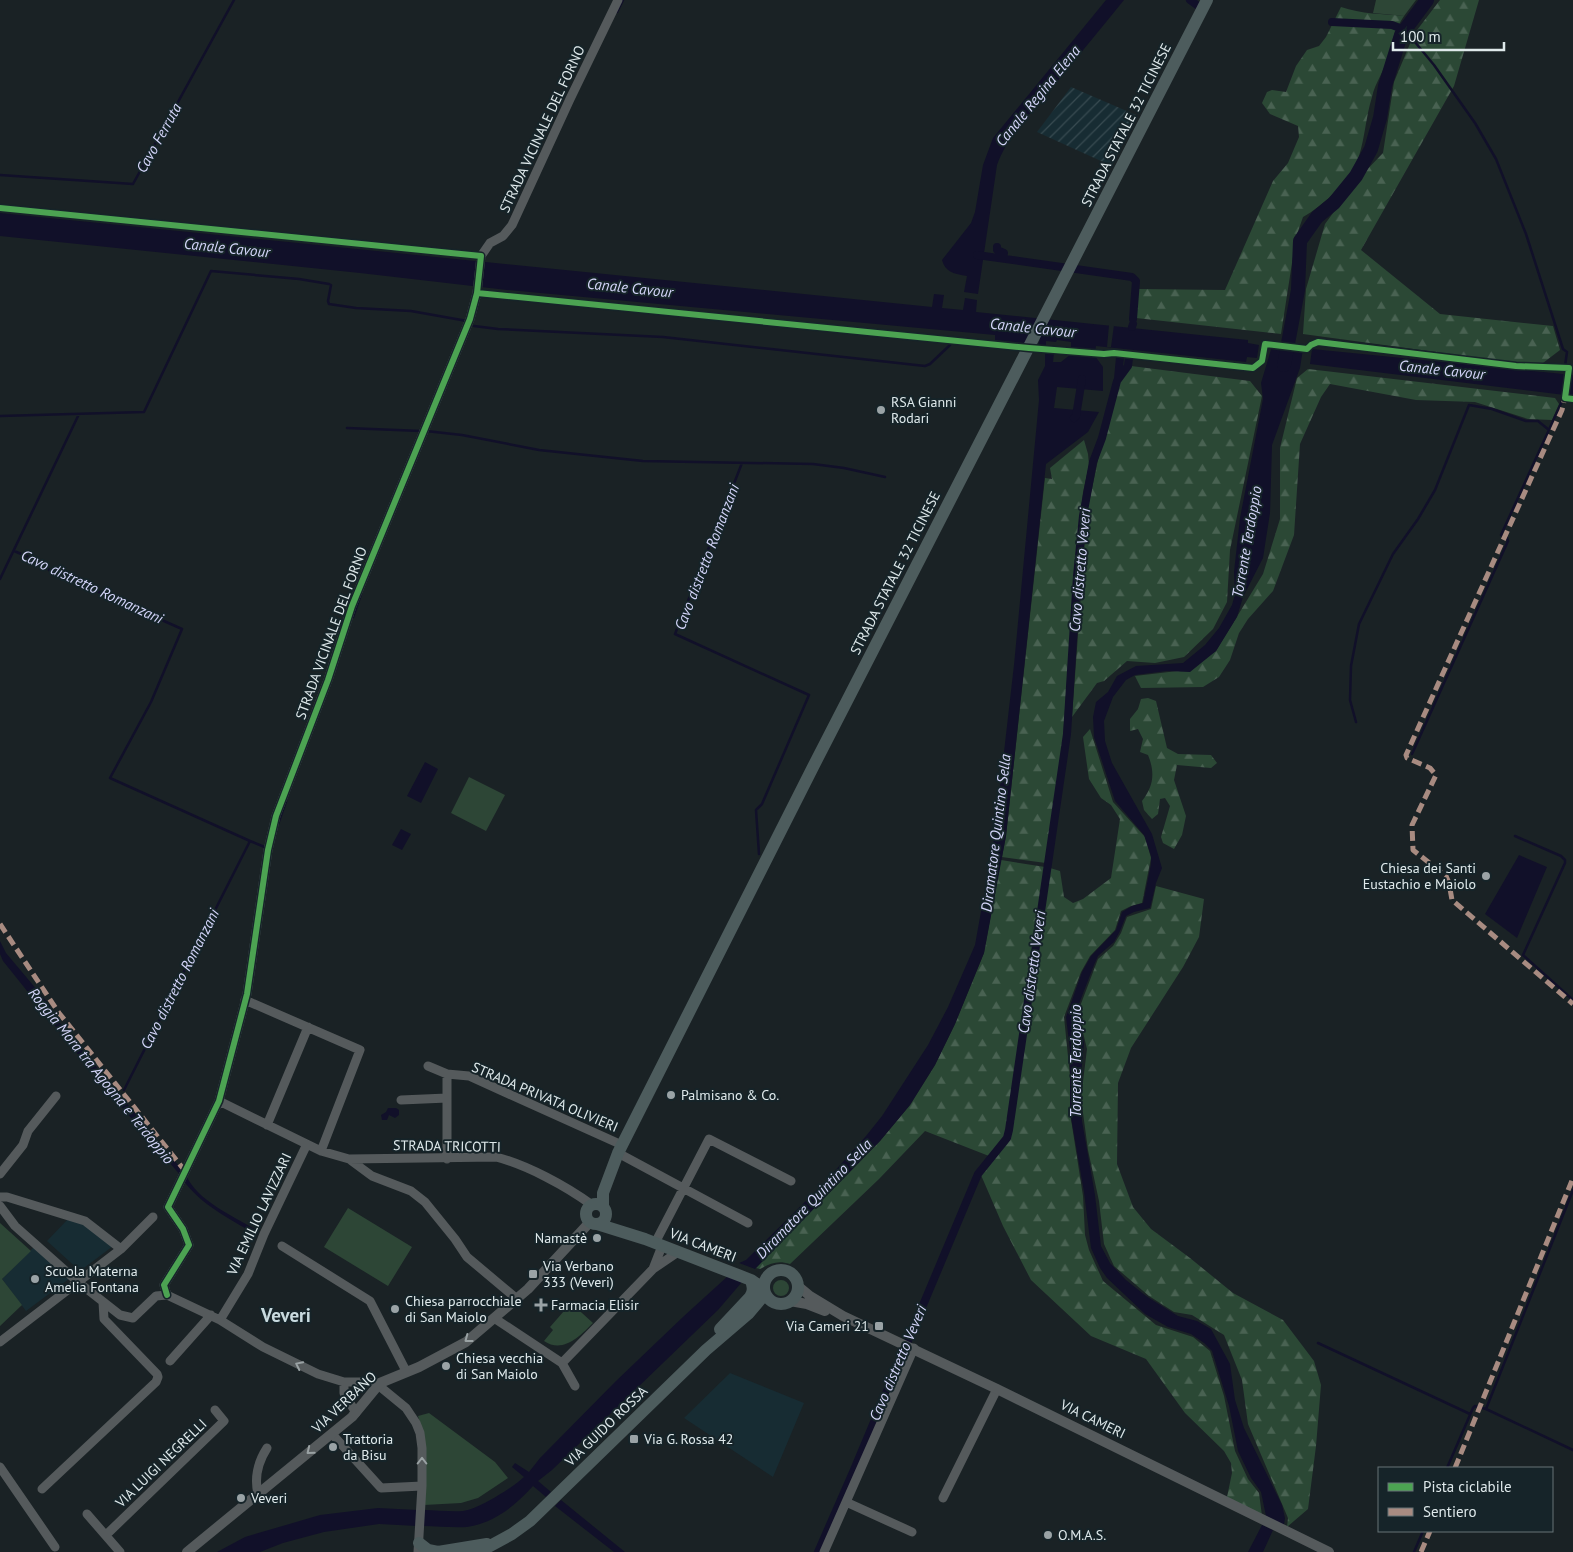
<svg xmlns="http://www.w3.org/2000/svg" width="1573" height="1552" viewBox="0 0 1573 1552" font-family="'PT Sans',sans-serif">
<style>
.built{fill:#172c33}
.industrial{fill:url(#industrial-furrows)}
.green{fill:#2d4636}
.forest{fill:url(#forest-firs)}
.water{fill:#111029}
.pier{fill:#1a2225}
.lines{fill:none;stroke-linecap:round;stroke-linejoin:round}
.stream{stroke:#111029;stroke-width:2.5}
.canal{stroke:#111029;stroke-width:8}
.river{stroke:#111029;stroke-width:14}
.minor{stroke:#555a5c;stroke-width:9}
.tertiary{stroke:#555a5c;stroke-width:10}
.primary{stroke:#4d5c5d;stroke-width:12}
.quiet{stroke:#a88b81;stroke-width:5;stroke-dasharray:10 5;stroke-linecap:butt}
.cycleway-casing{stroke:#162429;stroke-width:9}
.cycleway{stroke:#4ca352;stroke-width:6}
.oneway{stroke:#9aa2a4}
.poi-dot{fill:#9aa3a6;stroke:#162429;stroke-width:2}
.labels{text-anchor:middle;stroke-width:4;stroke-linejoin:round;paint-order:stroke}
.street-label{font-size:14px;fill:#dfe9eb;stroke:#162429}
.poi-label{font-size:14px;fill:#dfe9eb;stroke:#162429;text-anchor:start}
.water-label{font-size:15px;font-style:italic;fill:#d4d5f9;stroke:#162429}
.district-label{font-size:19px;font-weight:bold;fill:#c8dadf;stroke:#162429}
</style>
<defs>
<pattern id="industrial-furrows" width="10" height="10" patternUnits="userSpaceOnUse" patternTransform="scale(1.25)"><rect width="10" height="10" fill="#172c33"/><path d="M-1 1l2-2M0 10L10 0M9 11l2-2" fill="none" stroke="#384b51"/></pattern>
<pattern id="forest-firs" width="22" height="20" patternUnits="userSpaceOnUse" patternTransform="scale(1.25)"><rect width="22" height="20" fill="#2b4835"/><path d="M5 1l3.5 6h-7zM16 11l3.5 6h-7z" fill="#496252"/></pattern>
</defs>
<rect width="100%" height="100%" fill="#1a2225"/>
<path class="built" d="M68,1219L84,1224L113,1246L80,1271L47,1241Z
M34,1247L69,1279L26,1311L2,1279Z
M730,1373L804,1403L773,1477L684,1418Z"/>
<path class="industrial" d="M1071,87L1136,115L1112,166L1037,132Z"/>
<path class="green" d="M1376,0H1416L1404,16L1373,13Z
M469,777L505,795L486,831L451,813Z
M348,1208L412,1247L388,1286L324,1247Z
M0,1223L31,1251L2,1279L22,1305L0,1326Z
M773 1288a8 8 0 1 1 16 0a8 8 0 1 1-16 0Z
M571,1303L593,1323C580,1336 563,1354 544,1341L553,1330L550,1327Z
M429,1413L495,1462L508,1478L478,1498L461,1503L424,1505L422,1430L418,1416Z"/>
<path class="forest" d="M1440,0H1479L1454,86L1361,250L1440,314L1553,326L1560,350L1539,366L1303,334L1306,289L1325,224L1358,179L1383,153L1394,82L1414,34Z
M1341,7C1361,14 1383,14 1404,16C1393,33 1393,40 1388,58C1384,71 1375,83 1372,97C1366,116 1365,137 1359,156C1352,179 1323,206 1303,217L1296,237L1281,334L1136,318L1138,289L1225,290L1273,181L1288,163L1299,137L1298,126L1270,114L1262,103L1267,92L1272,90L1286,92L1296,66L1307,50L1319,46L1326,37Z
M1131,366L1250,381L1262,396L1230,550L1227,602L1213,629L1184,657L1155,663L1127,661L1104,681L1097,683L1072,717L1087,512L1098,460L1120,382Z
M1308,369L1555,398L1559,404L1552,420L1528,419L1475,402L1416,400L1330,384L1321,397L1300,444L1294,535L1273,591L1248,619L1239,633L1230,660L1219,677L1203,687L1141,688L1135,676L1186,670L1216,651L1263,574L1280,519V448L1297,378Z
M1084,440L1088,454L1089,465L1083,492L1073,593L1062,752L1046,863L1002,857L1006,836L1045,478L1052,479L1050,468Z
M1148,698L1156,701L1167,748L1178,754L1211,755L1217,763L1211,768L1177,765L1174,780L1186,816L1182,835L1174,849L1163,843L1161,837L1170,806L1165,798L1160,799L1158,814L1152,819L1144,810L1142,801C1154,786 1155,772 1148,755L1140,752L1143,739L1138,729L1130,731V719L1138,709L1141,699Z
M1090,729L1113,802L1145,837L1151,858L1142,903L1131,906L1121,911L1115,930L1090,956L1081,972L1064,1017L1071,1086L1070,1113L1083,1196L1085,1235L1089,1250L1103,1281L1156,1325L1193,1337L1210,1351L1224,1396L1235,1451L1248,1479L1259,1493L1262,1516L1227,1497L1232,1473L1231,1463L1224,1451L1185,1413L1146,1359L1091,1336L1031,1280L1003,1226L981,1175L1008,1141L1010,1132L1050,868L1060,871L1064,897L1073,903L1083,899L1111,878L1120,819L1111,805L1101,798L1089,779L1083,737Z
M1001,860L1045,867L1030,976L1005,1138L989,1156L925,1131L879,1179L790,1264C778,1260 771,1263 760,1269L756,1268L880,1141L910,1105L935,1065L955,1024L984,953Z
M1156,886L1204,899L1199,937L1183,967L1131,1048L1118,1083L1117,1164L1133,1207L1151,1229L1190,1258L1233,1293L1283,1320L1314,1361L1321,1385L1316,1446L1308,1509L1287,1527L1288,1518L1248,1424L1242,1380L1224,1335L1192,1315L1174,1312L1149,1296L1114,1266L1104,1244L1099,1201L1088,1150L1081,1098L1087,1049L1081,1024L1079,1009L1098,959L1113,946L1121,933L1127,917L1151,909Z"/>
<path class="water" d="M1106,0H1124C1099,31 1073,62 1048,93C1029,115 1007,137 997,165L978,294L964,292L967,276C954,274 945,272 942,260L971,223L975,212L983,165L993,138Z
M0,213L932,307L934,294L944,295L942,308L963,310L965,298L977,300L976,312L1248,340V343L1259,345L1257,358L1247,357L1246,362L1096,346L1095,352L1071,350V342L1057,340L1056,342L1046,341V345L1055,346V349L1044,348L1038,345L1040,339L1029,338L1025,343L995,340V335L507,290L360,273L0,236Z
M1272,346L1303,349L1300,368L1272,445L1270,513L1263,558L1243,597L1237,617L1216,651L1190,672L1167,671L1135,675L1126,680L1113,697L1104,721L1105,741L1112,763L1152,834L1162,868L1156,883L1150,908L1134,912L1126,916L1120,931L1114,942L1098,956L1094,965L1077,1009L1084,1043L1080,1086L1082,1121L1095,1195L1101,1246L1110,1263L1126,1280L1146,1296L1178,1316L1197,1321L1211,1329L1230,1364L1235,1400L1244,1428L1282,1505L1285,1518L1284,1525L1266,1516L1261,1492L1251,1478L1238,1451L1229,1406L1212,1351L1204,1343L1191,1334L1168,1327L1145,1314L1107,1278L1100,1268L1091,1248L1084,1192L1070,1112V1050L1066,1017L1082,972L1091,956L1116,930L1122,912L1132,906L1143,903L1151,864V856L1144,835L1115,801L1094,737L1093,717L1096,702L1108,692L1117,676L1136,666L1183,663L1205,645L1219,628L1232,605L1235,594L1234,572L1240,518L1263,399L1261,383Z
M1312,349L1573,375V396L1310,364Z
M1045,352L1054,353L1053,362H1061L1071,354L1095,356L1103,367V391L1057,387L1054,408L1099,412L1088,432L1046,464L1006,836L984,953L955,1024L935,1065L910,1105L880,1141L755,1269L739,1263L746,1260L825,1182L866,1136L882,1116L928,1045L948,1007L975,945L994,839L1014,665L1039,400L1038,380L1045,366Z
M425,762L438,769L421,803L407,796Z
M401,829L411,834L402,850L392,845Z
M1519,855L1547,867L1517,938L1485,914Z
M0,941L6,953L48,1003L59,1022L183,1171L181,1176L101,1083L3,961L0,954Z
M388,1108H396L399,1110V1115L395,1118L389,1115L387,1120H382L381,1115L386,1112Z
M186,1175C197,1201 235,1217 258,1231L257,1235C230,1219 201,1205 183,1180Z
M728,1276L742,1282L718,1310L552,1470L538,1481L551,1492L546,1497L533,1486C515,1506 494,1523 467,1527C453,1528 437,1526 423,1526L424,1510C437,1510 450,1512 463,1511C479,1509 512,1488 524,1477L512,1467L515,1463L529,1472L540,1458L616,1381L684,1316Z
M561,1500L625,1552H614L555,1506Z
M378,1508L418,1510L417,1526L379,1524L324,1532L283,1543L260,1552H217L245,1537L320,1515Z
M1262,1525L1273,1530L1263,1552H1248Z"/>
<path class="pier" d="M1109,325H1114L1111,347H1107Z
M1071,350L1095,352V356L1071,354Z
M1564,371L1569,372L1567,396L1562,395Z
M733,1262L757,1270L756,1271L759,1272L758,1275L732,1264Z"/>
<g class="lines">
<path class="stream" d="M617,12L623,0
M1405,30L1434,65L1475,123L1496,159L1526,234L1563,349L1567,352L1565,366
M0,175L133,184L234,0
M474,326L498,329L663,337L925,366L930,364L950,345
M0,416L144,412L211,271L299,279L329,284L331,285L328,301L329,304L356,308L411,311L467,321
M347,428L421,431
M426,431L462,435L539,450L643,461L813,464L844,468L885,477
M742,463L675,634L809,695L762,804L756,810L759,854
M14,551L46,564L49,570L182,629L151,702L110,778L250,841L124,1090
M0,579L79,414
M353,617L361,594
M1356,722L1350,700L1351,666L1359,624L1393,554L1418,519L1435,490L1469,405L1492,409L1526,421H1538L1549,430
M1412,754L1508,541L1507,538L1501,535L1563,399
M278,824L286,801
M1515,836L1561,856L1565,860V863L1523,955L1573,1000
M250,841L267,848
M1573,1190L1486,1409L1573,1450
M1318,1343L1470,1414
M1447,1468L1473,1408L1475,1406L1486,1409
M1414,1552L1423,1531"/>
<path class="canal" d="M1190,0L1197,5
M1332,22L1392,25L1405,30
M997,247V250L1004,253L1003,258
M977,255L1132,277L1136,281L1133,319
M1132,327L1133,324
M1118,379L1120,357
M1074,418L1076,416L1082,379
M818,1552L853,1472L978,1174L1007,1138L1009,1130L1067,734L1077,576L1083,516L1093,462L1102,438L1117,381L1128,366L1129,358"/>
<path class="river" d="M1284,365L1298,290L1300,241L1317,217L1334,203L1356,176L1371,149L1380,118L1385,86L1401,35L1427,0"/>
<path class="minor" d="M245,1000L360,1050L321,1151
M428,1066L447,1074L469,1076L622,1145
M401,1100L447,1098
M219,1101L321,1151L349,1159L372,1176L411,1191L425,1202L455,1239L467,1257L517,1299
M267,1125L308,1027
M618,1153L748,1223
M349,1159L496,1157C527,1165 566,1186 592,1205
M447,1159V1074
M0,1174L23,1145L28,1131L56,1096
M0,1197H7L85,1221L121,1249
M0,1206L15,1226L78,1282L120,1315L133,1318L156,1296L167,1295L220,1320L263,1347L318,1374L344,1382H368L378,1385L406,1408L416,1423L420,1433L422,1448V1486L418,1552
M655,1243L709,1139L791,1181
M282,1246L370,1301L406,1371
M653,1269L662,1246
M167,1295L164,1285L189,1245L183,1229L168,1207L219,1101L247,994L268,850L276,816L328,680L352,606L470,319L477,293L481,256L490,243L503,236L512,225L570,99L618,0
M494,1318L562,1363L575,1386
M220,1320L248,1274L264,1234L307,1144
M0,1342L121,1249L153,1217
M170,1361L211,1315
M562,1363L653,1269L678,1252
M344,1382V1393L356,1413
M332,1434L381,1488L422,1486
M0,1467L55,1547
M42,1489L156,1382L158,1377L157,1374L104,1319L103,1302
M258,1494C254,1477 258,1462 267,1448
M943,1498L997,1389
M846,1502L912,1532
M87,1514L120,1552
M106,1535L224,1421L215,1410
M824,1552L914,1348"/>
<path class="tertiary" d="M798,1286L810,1296L843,1316L997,1389L1329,1552
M790,1301L807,1304L825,1311
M187,1552L352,1417L380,1383L419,1367L466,1342L528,1289L590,1222"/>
<path class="primary" d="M586 1214a10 10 0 1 1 20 0a10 10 0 1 1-20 0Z
M603,1207V1193L618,1153L813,767L1207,0
M597,1224L645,1239L751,1280L764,1289
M764 1287a17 17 0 1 1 34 0a17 17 0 1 1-34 0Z
M720,1329L750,1297C754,1291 753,1287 751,1280
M419,1543L428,1550L438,1552L487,1544
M479,1552L512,1534L530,1521L706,1350L748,1314L765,1294"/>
<path class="quiet" d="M1566,393L1562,410L1406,755L1407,758L1430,768L1436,775L1412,825L1413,850L1446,876L1449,883L1452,900L1573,1004
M0,924L59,1013L185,1171
M1455,1468L1573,1178
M1421,1552L1430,1531"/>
<g class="cycleway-casing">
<path id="cycleway" d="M0,208L481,256L477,293L470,319L352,606L328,680L276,816L268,850L247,994L219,1101L168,1207L183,1229L189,1245L164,1285L167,1295
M477,293L1029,348L1104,354L1114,353L1253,368L1262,361L1265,344L1307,349L1311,345L1318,342L1516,366L1569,368L1565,398L1573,399"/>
</g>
<use href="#cycleway" class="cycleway"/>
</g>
<defs><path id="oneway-chevron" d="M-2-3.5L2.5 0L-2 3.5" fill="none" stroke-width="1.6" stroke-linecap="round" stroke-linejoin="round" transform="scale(1.25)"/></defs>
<g class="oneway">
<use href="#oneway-chevron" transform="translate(468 1339) rotate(143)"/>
<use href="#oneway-chevron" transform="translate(299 1365) rotate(-154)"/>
<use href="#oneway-chevron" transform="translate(310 1451) rotate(141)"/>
<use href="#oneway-chevron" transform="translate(422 1461) rotate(-90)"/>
</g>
<g class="poi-dot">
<circle cx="881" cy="410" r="5"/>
<circle cx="1486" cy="876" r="5"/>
<circle cx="671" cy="1095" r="5"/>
<circle cx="597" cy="1238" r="5"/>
<rect x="528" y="1269" width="10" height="10" rx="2.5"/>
<circle cx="35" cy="1279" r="5"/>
<path d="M538.5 1297.5h5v5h5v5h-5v5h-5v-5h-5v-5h5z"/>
<circle cx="395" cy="1309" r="5"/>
<rect x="874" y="1321" width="10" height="10" rx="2.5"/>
<circle cx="446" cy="1366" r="5"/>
<rect x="629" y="1434" width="10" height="10" rx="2.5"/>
<circle cx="333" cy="1447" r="5"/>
<circle cx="241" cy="1498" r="5"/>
<circle cx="1048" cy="1535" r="5"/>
</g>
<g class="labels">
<g class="street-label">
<text transform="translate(1126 125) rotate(-63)" y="5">STRADA STATALE 32 TICINESE</text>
<text transform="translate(542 129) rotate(-65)" y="5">STRADA VICINALE DEL FORNO</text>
<text transform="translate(895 573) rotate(-63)" y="5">STRADA STATALE 32 TICINESE</text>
<text transform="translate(331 633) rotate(-70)" y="5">STRADA VICINALE DEL FORNO</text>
<text transform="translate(545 1097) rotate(23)" y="5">STRADA PRIVATA OLIVIERI</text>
<text transform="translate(447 1146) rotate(1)" y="5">STRADA TRICOTTI</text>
<text transform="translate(259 1214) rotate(-65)" y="5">VIA EMILIO LAVIZZARI</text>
<text transform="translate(703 1245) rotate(21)" y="5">VIA CAMERI</text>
<text transform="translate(344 1402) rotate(-43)" y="5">VIA VERBANO</text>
<text transform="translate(1093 1419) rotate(26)" y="5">VIA CAMERI</text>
<text transform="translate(606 1426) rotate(-44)" y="5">VIA GUIDO ROSSA</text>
<text transform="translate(161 1463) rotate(-44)" y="5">VIA LUIGI NEGRELLI</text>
</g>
<g class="poi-label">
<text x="891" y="407">RSA Gianni<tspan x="891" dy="16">Rodari</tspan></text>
<text x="1476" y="873" text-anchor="end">Chiesa dei Santi<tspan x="1476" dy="16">Eustachio e Maiolo</tspan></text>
<text x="681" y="1100">Palmisano &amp; Co.</text>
<text x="587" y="1243" text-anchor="end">Namastè</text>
<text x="543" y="1271">Via Verbano<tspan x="543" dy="16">333 (Veveri)</tspan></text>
<text x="45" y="1276">Scuola Materna<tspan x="45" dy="16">Amelia Fontana</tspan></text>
<text x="405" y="1306">Chiesa parrocchiale<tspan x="405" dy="16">di San Maiolo</tspan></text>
<text x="551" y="1310">Farmacia Elisir</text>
<text x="869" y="1331" text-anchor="end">Via Cameri 21</text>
<text x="456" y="1363">Chiesa vecchia<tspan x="456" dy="16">di San Maiolo</tspan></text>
<text x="343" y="1444">Trattoria<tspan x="343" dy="16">da Bisu</tspan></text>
<text x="644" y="1444">Via G. Rossa 42</text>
<text x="251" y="1503">Veveri</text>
<text x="1058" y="1540">O.M.A.S.</text>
</g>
<g class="water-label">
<text transform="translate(1038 96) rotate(-51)" y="5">Canale Regina Elena</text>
<text transform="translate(159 138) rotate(-61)" y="5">Cavo Ferruta</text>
<text transform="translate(227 248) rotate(6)" y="5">Canale Cavour</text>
<text transform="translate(630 288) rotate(6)" y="5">Canale Cavour</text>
<text transform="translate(1033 328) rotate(6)" y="5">Canale Cavour</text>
<text transform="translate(1442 370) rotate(6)" y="5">Canale Cavour</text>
<text transform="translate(1247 542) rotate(-80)" y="5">Torrente Terdoppio</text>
<text transform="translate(707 557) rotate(-69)" y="5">Cavo distretto Romanzani</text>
<text transform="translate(1080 570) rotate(-85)" y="5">Cavo distretto Veveri</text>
<text transform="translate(92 587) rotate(25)" y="5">Cavo distretto Romanzani</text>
<text transform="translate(996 833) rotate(-83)" y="5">Diramatore Quintino Sella</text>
<text transform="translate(1032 972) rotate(-82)" y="5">Cavo distretto Veveri</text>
<text transform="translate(180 979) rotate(-63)" y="5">Cavo distretto Romanzani</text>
<text transform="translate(1076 1061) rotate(-90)" y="5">Torrente Terdoppio</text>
<text transform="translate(101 1076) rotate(51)" y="5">Roggia Mora tra Agogna e Terdoppio</text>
<text transform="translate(814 1199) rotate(-46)" y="5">Diramatore Quintino Sella</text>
<text transform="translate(898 1363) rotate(-67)" y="5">Cavo distretto Veveri</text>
</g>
<g class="district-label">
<text x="286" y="1322">Veveri</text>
</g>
</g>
<rect x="1378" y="1467" width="175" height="65" fill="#162429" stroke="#667377"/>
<rect x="1388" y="1483" width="25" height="8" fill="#4ca352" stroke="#667377"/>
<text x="1423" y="1492" font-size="15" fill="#dfe9eb">Pista ciclabile</text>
<rect x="1388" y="1508" width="25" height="8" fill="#a88b81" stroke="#667377"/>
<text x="1423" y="1517" font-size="15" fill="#dfe9eb">Sentiero</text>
<path d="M1393 42v8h111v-8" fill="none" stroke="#dfe9eb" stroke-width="2.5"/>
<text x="1400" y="42" font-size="15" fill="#dfe9eb" stroke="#162429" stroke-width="4" paint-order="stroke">100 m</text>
</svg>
